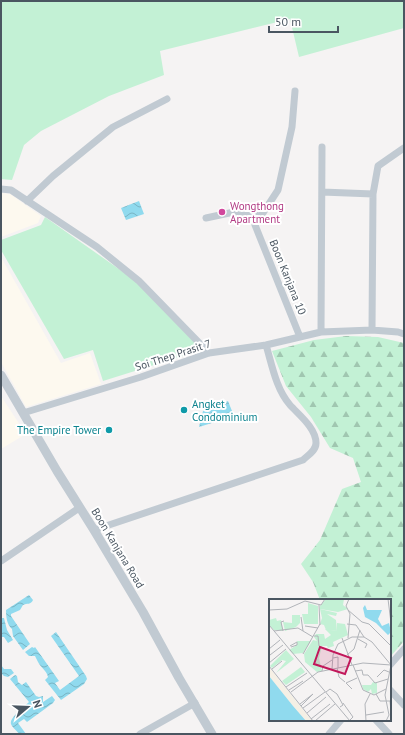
<svg xmlns="http://www.w3.org/2000/svg" width="405" height="735" viewBox="0 0 405 735" font-family="'PT Sans',sans-serif">
<style>
.commercial{fill:#fdf9ef}
.green{fill:#c3f1d5}
.forest{fill:url(#forest-firs)}
.water{fill:url(#water-waves)}
.lines{fill:none;stroke-linecap:round;stroke-linejoin:round}
.minor{stroke:#c1cad2;stroke-width:7}
.tertiary{stroke:#c1cad2;stroke-width:9}
.hotel-dot{fill:#d1479c;stroke:#fff;stroke-width:1.5}
.culture-dot{fill:#0f9aa8;stroke:#fff;stroke-width:1.5}
.labels{text-anchor:middle;stroke-width:4;stroke-linejoin:round;paint-order:stroke}
.hotel-label{font-size:11px;fill:#b23c85;stroke:#fff;text-anchor:start}
.street-label{font-size:11px;fill:#4a5661;stroke:#fff}
.culture-label{font-size:11px;fill:#0d838f;stroke:#fff;text-anchor:start}
.inset-road{fill:none;stroke:#b1b4b9;stroke-width:1}
.view{fill:#c2185b;fill-opacity:0.15;stroke:#c2185b;stroke-width:2}
.inset-edge{fill:none;stroke:#4a5661;stroke-width:2}
</style>
<defs>
<pattern id="forest-firs" width="22" height="20" patternUnits="userSpaceOnUse"><rect width="22" height="20" fill="#c3f1d5"/><path d="M5 1l3.5 6h-7zM16 11l3.5 6h-7z" fill="#a0c6b0"/></pattern>
<pattern id="water-waves" width="16" height="10" patternUnits="userSpaceOnUse"><rect width="16" height="10" fill="#90daee"/><path d="M0 5q4-4 8 0t8 0" fill="none" stroke="#78b4c4"/></pattern>
</defs>
<rect width="100%" height="100%" fill="#f5f3f3"/>
<path class="commercial" d="M1,193L10,194L41,216L38,223L1,237Z
M1,257L61,363L90,353L101,384L26,407L1,362Z
M1,396L26,434L1,449Z"/>
<path class="green" d="M1,1H404V28L299,57L290,19L160,51L164,75L109,96L41,131L24,145L12,180L1,179Z
M45,217L133,279L202,350L103,381L93,350L64,359L1,250V240L41,225Z"/>
<path class="forest" d="M346,336L378,337L404,343V641L390,657V600H320L313,582L301,564L320,540L342,489L361,482L353,458L330,448L311,417L286,386L272,351L314,340Z"/>
<path class="water" d="M139,201L144,214L126,220L121,208Z
M228,401L234,416L199,427L203,411Z
M29,595L33,600C31,605 27,603 23,605L20,610L11,614V616L30,644L23,650L13,636L12,629C7,625 6,617 6,610Z
M1,618H4L7,630L13,640L8,643L4,637H1Z
M56,632L86,676L87,679L84,684L61,700L45,680L48,677C47,671 41,668 38,662C37,660 36,658 35,656H29L25,652L32,647L34,648L35,647L59,681L55,683L60,690L79,676L51,636Z
M1,665L4,669H11L14,673L8,677L4,676L1,673Z
M15,675L17,676L18,682L22,685L26,682L36,696L39,697L43,696V702L52,696L55,700L53,703L27,722L24,719L18,723L26,734H19C17,731 12,727 11,724C9,718 25,706 29,702L10,679Z"/>
<g class="lines">
<path class="minor" d="M295,91L292,127L278,190L255,225L300,337
M1,189L11,190L97,247L139,281L209,353
M322,192L373,194
M27,201L53,176L113,127L167,99
M206,218L234,212L260,216
M372,330L373,194L378,166L404,148
M321,332L322,147
M23,413L141,377L209,353L266,345L321,332L372,330L398,332L404,334
M94,530L303,460C308,455 316,451 316,443C316,428 299,415 290,405C276,389 272,365 266,345
M1,561L79,508
M390,665L404,649
M390,690L404,705
M376,720L389,734
M140,734L195,703
M329,734L341,720"/>
<path class="tertiary" d="M1,375L57,471L94,530L143,612L179,678L212,734"/>
</g>
<circle class="hotel-dot" cx="222" cy="212" r="4"/>
<g class="culture-dot">
<circle cx="184" cy="410" r="4"/>
<circle cx="109" cy="430" r="4"/>
</g>
<g class="labels">
<g class="hotel-label">
<text x="230" y="210">Wongthong<tspan x="230" dy="13">Apartment</tspan></text>
</g>
<g class="street-label">
<text transform="translate(288 277) rotate(68)" y="4">Boon Kanjana 10</text>
<text transform="translate(173 355) rotate(-18)" y="4">Soi Thep Prasit 7</text>
<text transform="translate(118 548) rotate(59)" y="4">Boon Kanjana Road</text>
</g>
<g class="culture-label">
<text x="192" y="408">Angket<tspan x="192" dy="13">Condominium</tspan></text>
<text x="101" y="434" text-anchor="end">The Empire Tower</text>
</g>
</g>
<g transform="translate(269 599)">
<rect width="122" height="122" fill="#f5f3f3"/>
<path d="M68,24L76,25L79,36L64,43L65,47L59,49L58,47H53L50,59L53,72L48,73L36,63L35,55L44,41L48,42L45,38L47,35H55L56,40L62,36L56,30L68,32ZM32,68L36,73L17,86L13,82Z" fill="#c3f1d5"/>
<path d="M39,4L49,7V25H35L33,15H39ZM51,10L68,14L67,17L58,15L67,21L68,32L57,31L55,26L51,25L53,19ZM23,16H31V24L27,28L16,32L14,23L23,24ZM7,19L8,22L12,21L14,32L5,31L0,26V21ZM28,42H42L34,54L24,55L20,51L28,46ZM17,51L25,60L7,74L17,62L13,61L3,69L1,67ZM104,83L108,84V94L103,95L102,90L99,93L94,90L93,86H102Z" fill="#c3f1d5"/>
<path d="M0,68L43,122H37L24,107L0,77Z" fill="#f5f0e5"/>
<path d="M57,0H75L74,6L79,10L69,13L51,10V7Z" fill="#c3f1d5"/>
<path d="M96,6L98,11H113L109,20L113,27L120,24L122,33L119,36L107,24L96,18L94,9ZM0,77L24,107L37,122H0Z" fill="#90daee"/>
<path class="inset-road" d="M119,0L122,24M50,6L51,26M0,11L18,10L36,2L52,6L56,0M79,11L93,23L100,25L122,47M32,18L34,32M78,25L87,26L95,38M0,26L81,122M36,27L49,29M5,32L29,29L44,38M14,32L12,23L15,22M45,37H49L50,47M73,39L83,66M79,39L81,15L77,7L80,0M89,40L98,45L96,49M21,47L28,43V46L22,48M0,50L11,41M34,55L51,25M1,56L14,46M78,56L85,50L91,31M64,59L69,58V69M0,64L17,50M84,66L94,91L105,96L117,90M0,67L44,122M68,69L70,78L76,83M3,70L13,62M63,70L64,56L69,45L83,38H95L103,43L122,66L116,96L120,116L117,122M53,72L54,67L63,61M86,72L93,71L94,76H99L106,84L119,80M108,78L115,71L120,73M17,88L38,74M83,90L77,84L88,79M20,91L34,82M22,93L49,73L94,64L122,66M57,93L61,90L68,95L74,106L71,108M107,95L111,102H121L122,112M74,104L84,118L81,121M31,105L44,95M32,107L44,95M34,109L56,93M38,114L57,98M97,116L115,113M42,120L61,105M46,122L66,105M97,122L96,105L101,95"/>
<path class="view" d="M51,48L82,59L76,75L45,65Z"/>
<rect width="122" height="122" class="inset-edge"/>
</g>
<rect width="405" height="735" fill="none" stroke="#4a5661" stroke-width="4"/>
<g transform="translate(28 707) rotate(71)" stroke="#ffffff" stroke-width="3" paint-order="stroke">
<path d="M0-3L7 15L0 10L-7 15Z" fill="#4a5661"/>
<text y="-6" font-size="11" font-weight="bold" text-anchor="middle" fill="#4a5661">N</text>
</g>
<path d="M269 26v6h69v-6" fill="none" stroke="#4a5661" stroke-width="2"/>
<text x="275" y="26" font-size="12" fill="#4a5661" stroke="#ffffff" stroke-width="3" paint-order="stroke">50 m</text>
</svg>
